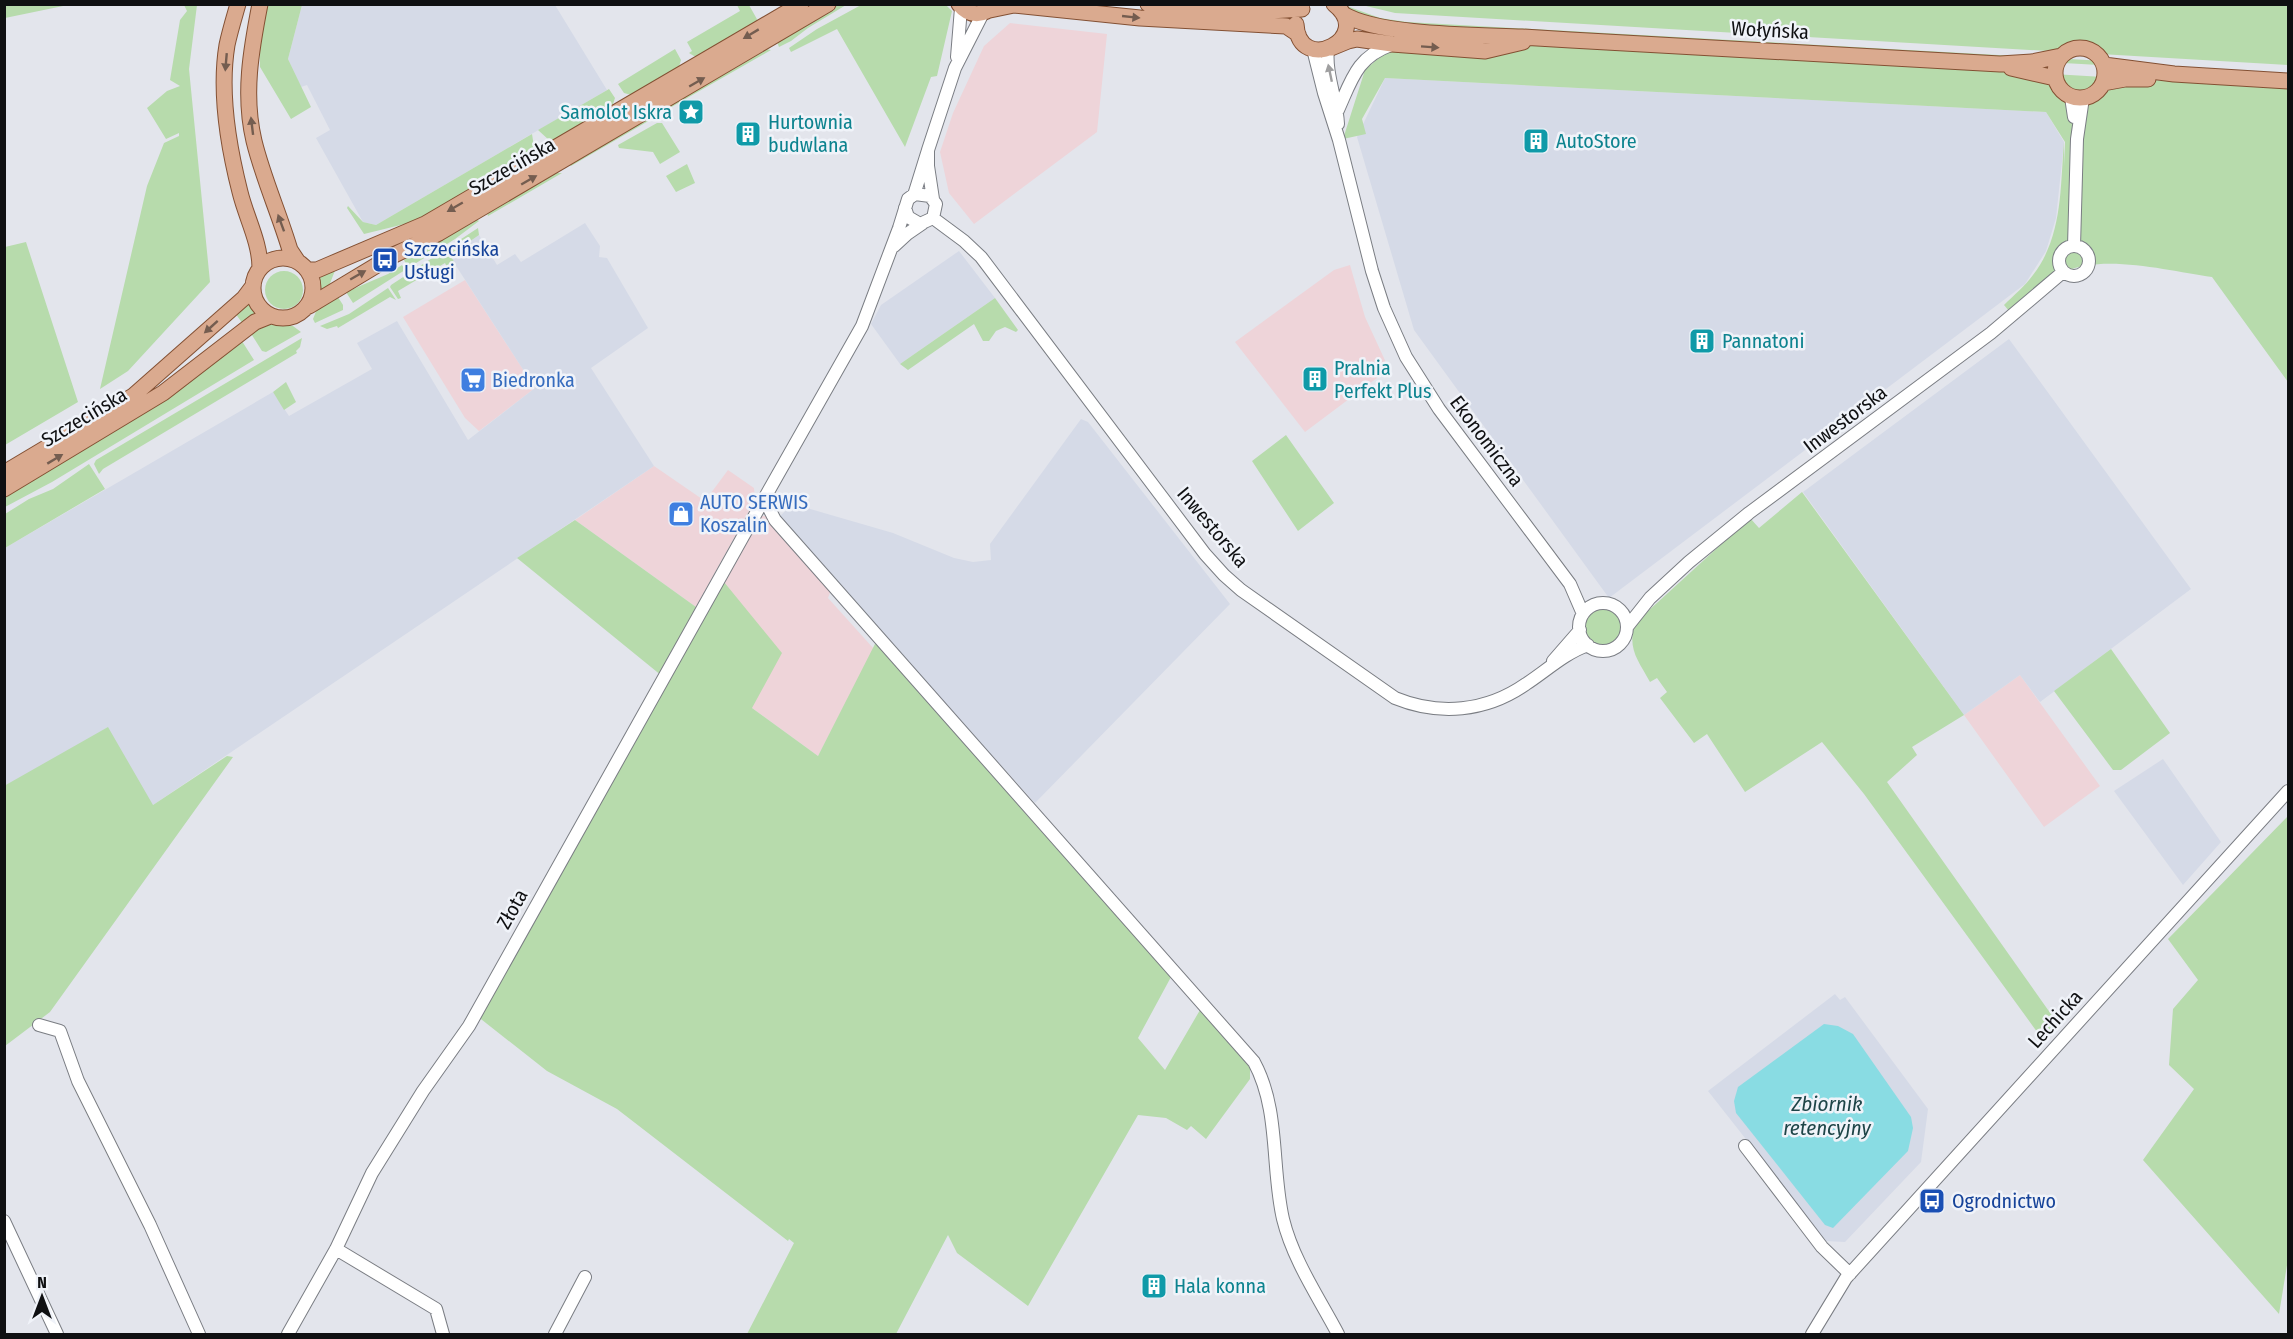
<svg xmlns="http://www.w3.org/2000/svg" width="2293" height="1339" viewBox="0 0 2293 1339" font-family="'Fira Sans Condensed',sans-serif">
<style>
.commercial{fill:#eed4d9}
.built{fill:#d5dae7}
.green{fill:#b7dbac}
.water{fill:#89dce3}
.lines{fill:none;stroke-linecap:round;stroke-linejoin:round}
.minor-casing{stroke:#7a7d83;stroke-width:14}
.major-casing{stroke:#835033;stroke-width:17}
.minor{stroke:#fff;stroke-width:12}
.major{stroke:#daaa8f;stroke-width:15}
.oneway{fill:#745d50}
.oneway2{fill:#9f9fa0}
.labels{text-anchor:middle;stroke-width:5;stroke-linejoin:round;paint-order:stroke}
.street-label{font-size:20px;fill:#0f1012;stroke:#f0f3f9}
.culture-label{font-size:20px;fill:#0d838f;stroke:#f0f3f9;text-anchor:start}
.transit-label{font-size:20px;fill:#164399;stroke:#f0f3f9;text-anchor:start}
.shop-label{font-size:20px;fill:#366cbe;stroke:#f0f3f9;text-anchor:start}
.water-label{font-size:21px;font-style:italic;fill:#1e4548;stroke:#f0f3f9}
</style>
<rect width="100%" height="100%" fill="#e3e5ec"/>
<path class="commercial" d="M1010,23L1107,34L1097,132L974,224L949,193L940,152L953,113L984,46Z
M1350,265L1365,317L1389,369L1305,432L1235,342L1334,270Z
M465,280L535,388L479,431L465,418L403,317Z
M654,466L705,501L728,470L754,488L755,500L696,607L575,520Z
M761,516H767L831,590L828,598L874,649L818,756L752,708L724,582Z
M2020,675L2100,786L2044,827L1964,715Z"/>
<path class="built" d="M302,5H555L607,90L376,225L363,222L316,138L330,130L307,85L301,87L288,59Z
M1385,78L2046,112L2064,142L2056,218L2046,251L2025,284L1609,598L1414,330L1357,137Z
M585,223L600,246L599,257L607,258L648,328L591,368L654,466L153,805L20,779L5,786V548L273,392L289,416L372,369L357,343L397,321L468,440L535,388L449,255L479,235L497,265L515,254L521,262Z
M959,251L995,298L900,364L871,324L881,305Z
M2009,339L2191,589L2040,702L2020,675L1964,715L1803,492Z
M1081,419L1088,422L1230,604L1035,803L828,573L780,516L793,504L893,533L954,558L973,562L991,560L990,544Z
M2163,759L2221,842L2183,885L2114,791Z
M1835,994L1840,1000L1845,997L1928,1109L1921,1162L1845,1242L1826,1241L1708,1091Z"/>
<path class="green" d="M5,4H68V5L5,18Z
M184,5H197L189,69L210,282L128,371L100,389L147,186L164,143L179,136V133L166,139L147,108L167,91L180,86L170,80L180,20L187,11Z
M259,5H302L288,59L311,107L291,119L260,67Z
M737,5H749L758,21L702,57L694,56L689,53L692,51L687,42L740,11Z
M833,5H846L808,28L791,41L779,47L777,42Z
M861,5H946L952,11L937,76L931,77L905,147L837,29L791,52L789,48L817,29Z
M1344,5L1380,18L1407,22L2105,61L2099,65L1406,26L1347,11Z
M1362,5H2288V65L1395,13Z
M1533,43L2288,88V382L2212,277C2170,271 2106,254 2066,271C2048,279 2026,299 2009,311L2004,305C2014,295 2025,286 2033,275C2063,236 2060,188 2064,142V166L2065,142L2046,112L1385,78L1362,119L1366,134L1343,139L1365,70L1389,49Z
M761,48L771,50L668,109V106Z
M675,49L681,60L678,70L635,96L624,93L618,84Z
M609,89L615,98L611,110L556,142L550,141L538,130Z
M650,114L657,116L571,166L569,164Z
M657,123H662L680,152L660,164L653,152L619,148L618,145Z
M532,134L535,153L421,220L364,234L347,208L348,206L363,222L376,225Z
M687,164L695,183L676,192L666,176Z
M552,173H562L488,216L487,213Z
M473,217L479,221L455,239L408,268L404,260Z
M478,228L479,235L450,255L456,265L448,269L445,263L398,291L401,298L398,299L390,287L391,285Z
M26,242L78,402L5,445V247Z
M402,265L405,270L353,303L346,292L388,274Z
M336,268L329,286L318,293L316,277Z
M265 290a19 19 0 1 1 38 0a19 19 0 1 1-38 0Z
M388,288L396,300L390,297L338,328L337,326L327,329L320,326L349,314Z
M336,294L343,305V310L315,323L313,319L317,309Z
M995,298L1018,330L1016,332L1005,327L996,331L989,341H983L974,324L908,370L900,364Z
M252,299L257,313L243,324L235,313Z
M266,324L293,326L301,332L266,352L262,351L250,332Z
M240,338L254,360L52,482L5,507L4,495Z
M302,338L300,347L296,351L297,353L103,469L99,474L94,464L96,460Z
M286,382L296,402L284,410L273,392Z
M1286,435L1334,503L1298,531L1252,461Z
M89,464L105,489L5,548V514L29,499L53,489Z
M1802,492L1964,715L1912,747L1917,755L1887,782L2058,1024L2043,1040L1864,794L1822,742L1745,792L1707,734L1694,743L1660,698L1667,692L1657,678L1650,682C1638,660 1627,649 1635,623L1750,518L1759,528Z
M575,520L696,607L706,611L724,582L782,653L752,708L818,756L877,640L1025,813L1171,977L1138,1038L1165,1070L1200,1010L1250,1067V1079L1206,1139L1191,1126L1187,1130L1166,1118L1138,1115L1028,1306L957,1253L948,1235L896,1334H747L794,1243L789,1239L788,1241L617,1109L547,1071L472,1012L662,676L517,558Z
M1584 626a19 19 0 1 1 38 0a19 19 0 1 1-38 0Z
M2111,649L2170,733L2121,770H2113L2054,691Z
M108,727L153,805L227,756L233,757L50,1012L5,1046L4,786Z
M2288,816V1259L2279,1314L2143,1160L2194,1089L2169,1065L2173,1009L2198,980L2168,939Z"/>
<path class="water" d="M1824,1024L1838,1026L1853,1034L1911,1117L1913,1128L1908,1151L1833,1228L1825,1225L1736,1113L1734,1101L1738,1087Z"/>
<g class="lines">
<g class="minor-casing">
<path id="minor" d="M1313,49L1324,93L1339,140L1372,271L1384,308L1406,357L1439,409L1570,584L1583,614
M1328,49C1325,73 1337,99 1338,124
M957,57L961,8
M2071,97L2074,117
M1338,110C1352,79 1357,57 1391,45
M928,150L955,68L983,13
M914,195L928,150V166L933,199
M905,208L908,217L920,224L933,218L936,204L930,196L915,194L908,199L899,228L862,326L764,499L775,520L1254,1062C1280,1110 1271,1167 1283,1219C1293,1260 1319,1298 1338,1334
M933,218L964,241L981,257L1205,554L1224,575L1241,590L1395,698C1439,716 1486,712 1526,684C1546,671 1565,653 1588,645
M2059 261a15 15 0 1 1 30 0a15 15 0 1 1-30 0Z
M894,246L907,234L923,223
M2074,246L2077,139L2083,98
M1579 627a24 24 0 1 1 48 0a24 24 0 1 1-48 0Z
M1627,627L1650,598L1689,562L1749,513L1991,333L2063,272
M1553,661L1580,630
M39,1025L60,1031L78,1081L150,1225L199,1334
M1745,1146L1822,1247L1850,1274
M4,1221L57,1334
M336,1249L436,1309L443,1334
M288,1334L336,1249L372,1173L423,1091L469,1026L764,499
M555,1334L585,1277
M1812,1334L1846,1278L2288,791"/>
</g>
<g class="major-casing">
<path id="major" d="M238,4C234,18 230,31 227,45C219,93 228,145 240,192C246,217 260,242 260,268
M260,4C251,50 243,95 254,141C263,178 279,213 290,250L298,262
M959,4C969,17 984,17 995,4
M1148,4L1270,11L1302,9
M990,10L1014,5L1140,18L1286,26L1298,34
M1343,14C1379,36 1477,35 1522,37C1681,47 1840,55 2000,64L2032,62L2061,56
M1296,24C1299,77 1376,37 1334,4
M2055 73a25 25 0 1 1 50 0a25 25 0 1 1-50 0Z
M1331,48L1348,41L1357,39L1392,44L1485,51L1523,42
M2104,65L2174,74L2288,81
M2011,68L2055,78
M2103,83L2125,79H2148
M253 288a30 30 0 1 1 60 0a30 30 0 1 1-60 0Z
M308,270H317L331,264L425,224L801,4
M309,306L392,256L439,233L828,4
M4,473L133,396L244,298L253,286
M4,489L163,393L255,322L270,316"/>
</g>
<use href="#minor" class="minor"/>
<use href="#major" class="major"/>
</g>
<defs><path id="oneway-solid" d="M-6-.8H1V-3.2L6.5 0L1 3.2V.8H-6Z" transform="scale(1.5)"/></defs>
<g class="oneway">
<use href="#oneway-solid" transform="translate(1131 17) rotate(6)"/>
<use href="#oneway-solid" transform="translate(751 34) rotate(149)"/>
<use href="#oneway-solid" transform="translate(1430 47) rotate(4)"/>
<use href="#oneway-solid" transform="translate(226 62) rotate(95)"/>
<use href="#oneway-solid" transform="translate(697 82) rotate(-30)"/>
<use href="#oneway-solid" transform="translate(252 126) rotate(-97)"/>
<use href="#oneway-solid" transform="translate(529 180) rotate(-30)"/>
<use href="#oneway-solid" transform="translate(455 207) rotate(150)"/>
<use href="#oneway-solid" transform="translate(281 223) rotate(-110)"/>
<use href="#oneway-solid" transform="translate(358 275) rotate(-30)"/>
<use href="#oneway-solid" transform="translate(211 327) rotate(138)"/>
<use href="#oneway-solid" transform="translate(55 459) rotate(-31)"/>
</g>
<use class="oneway2" href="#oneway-solid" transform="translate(1330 73) rotate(-102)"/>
<defs>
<g id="sight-square" transform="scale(1.35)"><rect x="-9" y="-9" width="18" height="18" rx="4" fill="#0f9aa8" stroke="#f0f3f9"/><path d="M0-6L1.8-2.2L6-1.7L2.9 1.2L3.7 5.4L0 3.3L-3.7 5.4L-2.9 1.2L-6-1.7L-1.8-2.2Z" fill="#fff"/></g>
<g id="building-square" transform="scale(1.35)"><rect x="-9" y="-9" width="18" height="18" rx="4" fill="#0f9aa8" stroke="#f0f3f9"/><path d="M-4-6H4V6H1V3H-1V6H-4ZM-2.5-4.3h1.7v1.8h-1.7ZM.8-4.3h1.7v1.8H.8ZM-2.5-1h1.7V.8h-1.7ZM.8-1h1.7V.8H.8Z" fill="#fff"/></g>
<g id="bus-square" transform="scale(1.35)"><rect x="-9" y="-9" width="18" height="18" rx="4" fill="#1a4fb4" stroke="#f0f3f9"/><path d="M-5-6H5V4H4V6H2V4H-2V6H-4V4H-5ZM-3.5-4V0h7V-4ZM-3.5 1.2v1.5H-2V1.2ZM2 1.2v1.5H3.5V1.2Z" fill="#fff"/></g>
<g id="supermarket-square" transform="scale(1.35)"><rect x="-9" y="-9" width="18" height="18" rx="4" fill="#3f7fe0" stroke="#f0f3f9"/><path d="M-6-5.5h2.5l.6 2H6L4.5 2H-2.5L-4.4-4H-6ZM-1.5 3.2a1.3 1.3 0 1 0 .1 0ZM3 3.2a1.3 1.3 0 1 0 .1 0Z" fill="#fff"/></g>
<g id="shop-square" transform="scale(1.35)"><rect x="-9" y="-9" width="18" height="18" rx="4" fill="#3f7fe0" stroke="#f0f3f9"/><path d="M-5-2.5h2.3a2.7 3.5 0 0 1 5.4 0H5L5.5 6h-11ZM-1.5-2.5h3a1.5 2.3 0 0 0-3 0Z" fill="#fff"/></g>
</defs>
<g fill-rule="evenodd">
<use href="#sight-square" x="691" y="112"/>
<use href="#building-square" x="748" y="134"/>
<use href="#building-square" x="1536" y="141"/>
<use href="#bus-square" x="385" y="260"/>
<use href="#building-square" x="1702" y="341"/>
<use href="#building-square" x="1315" y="379"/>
<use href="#supermarket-square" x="473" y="380"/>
<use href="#shop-square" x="681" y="514"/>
<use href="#bus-square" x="1932" y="1201"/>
<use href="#building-square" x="1154" y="1286"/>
</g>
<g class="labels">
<g class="street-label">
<text transform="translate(1770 30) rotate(3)" y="7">Wołyńska</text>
<text transform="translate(512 166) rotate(-30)" y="7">Szczecińska</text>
<text transform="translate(84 417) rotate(-31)" y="7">Szczecińska</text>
<text transform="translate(1845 419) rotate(-37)" y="7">Inwestorska</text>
<text transform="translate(1487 441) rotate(53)" y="7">Ekonomiczna</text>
<text transform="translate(1213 527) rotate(50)" y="7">Inwestorska</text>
<text transform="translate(512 909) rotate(-61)" y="7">Złota</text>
<text transform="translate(2055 1019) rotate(-48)" y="7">Lechicka</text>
</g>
<g class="culture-label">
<text x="672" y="119" text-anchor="end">Samolot Iskra</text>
<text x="768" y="129">Hurtownia<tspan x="768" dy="23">budwlana</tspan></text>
<text x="1556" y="148">AutoStore</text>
<text x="1722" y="348">Pannatoni</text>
<text x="1334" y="375">Pralnia<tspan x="1334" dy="23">Perfekt Plus</tspan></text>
<text x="1174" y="1293">Hala konna</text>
</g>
<g class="transit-label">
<text x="404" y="256">Szczecińska<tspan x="404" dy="23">Usługi</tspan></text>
<text x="1952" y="1208">Ogrodnictwo</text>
</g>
<g class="shop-label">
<text x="492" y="387">Biedronka</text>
<text x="700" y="509">AUTO SERWIS<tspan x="700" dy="23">Koszalin</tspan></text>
</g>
<g class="water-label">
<text x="1827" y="1111">Zbiornik<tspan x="1827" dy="24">retencyjny</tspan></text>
</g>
</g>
<rect width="2293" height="1339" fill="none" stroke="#0f1012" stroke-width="12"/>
<g transform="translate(42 1297)" stroke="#f0f3f9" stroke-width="4.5" paint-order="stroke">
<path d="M0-4.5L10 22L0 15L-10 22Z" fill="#0f1012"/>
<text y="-9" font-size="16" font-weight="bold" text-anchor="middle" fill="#0f1012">N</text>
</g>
</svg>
